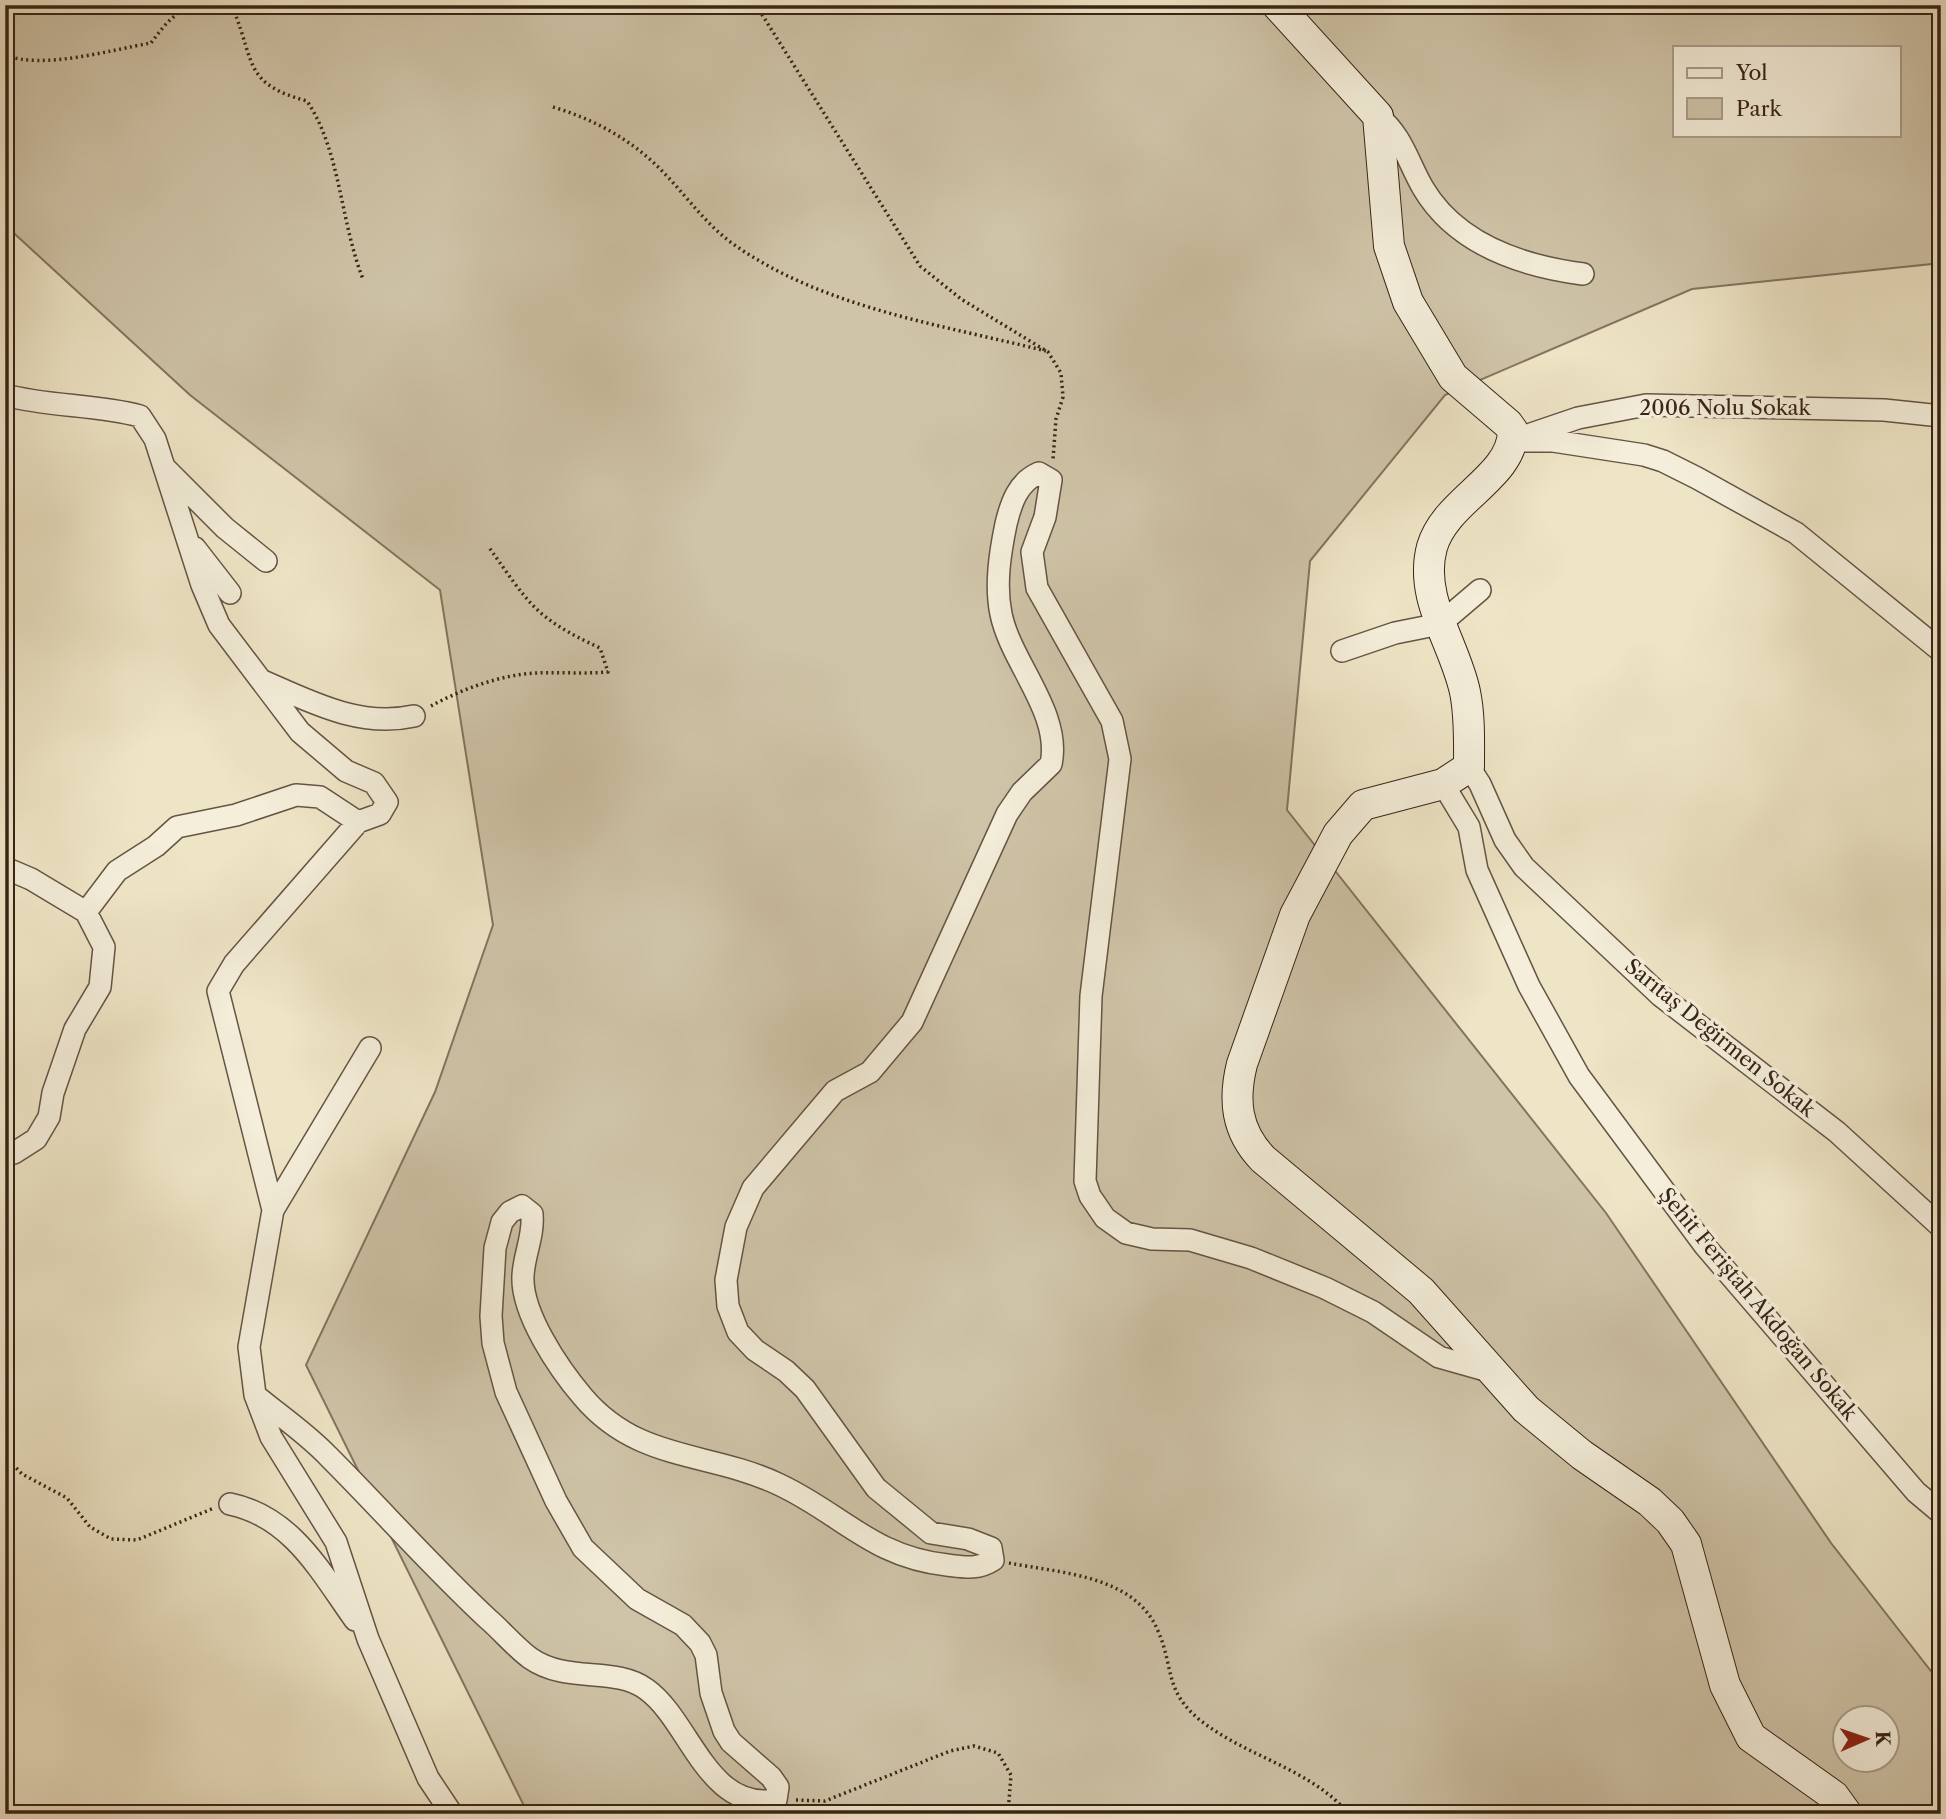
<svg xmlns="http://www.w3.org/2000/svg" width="1946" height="1819" viewBox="0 0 1946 1819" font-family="'Libre Caslon Text',serif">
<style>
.green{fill:#cfc4a8;stroke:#847460;stroke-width:2;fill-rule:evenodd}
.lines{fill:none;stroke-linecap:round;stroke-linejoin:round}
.street-casing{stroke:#665444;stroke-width:24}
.secondary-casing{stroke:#392418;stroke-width:32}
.path{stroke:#392418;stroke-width:3.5;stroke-dasharray:2 3.5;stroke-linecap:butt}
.street{stroke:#f4eeda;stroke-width:21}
.secondary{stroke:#f4eeda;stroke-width:30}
.labels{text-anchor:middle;stroke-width:7;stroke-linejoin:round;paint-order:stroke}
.street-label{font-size:21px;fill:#392418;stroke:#f4eeda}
</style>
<rect width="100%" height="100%" fill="#eee5c6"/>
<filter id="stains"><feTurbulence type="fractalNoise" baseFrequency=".00286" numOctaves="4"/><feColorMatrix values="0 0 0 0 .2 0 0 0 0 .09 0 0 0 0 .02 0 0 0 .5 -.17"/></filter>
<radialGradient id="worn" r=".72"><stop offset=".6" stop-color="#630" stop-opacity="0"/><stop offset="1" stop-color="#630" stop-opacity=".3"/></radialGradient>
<path class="green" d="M5,5H1941V263L1692,289L1445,395L1310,561L1287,810L1606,1213L1831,1543L1941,1684V1814H528L306,1365L435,1092L493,925L440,590L190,395L5,225ZM1675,47H1899V135H1675ZM1844,1717H1886V1759H1844Z"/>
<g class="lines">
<g class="street-casing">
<path id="street" d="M1378,116C1403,137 1407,160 1423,188C1456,244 1522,266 1583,274
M5,395C50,407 95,404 140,416L155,439L202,585L219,625L300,732L346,771L374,783L387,802L380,814L358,822L234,964L218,991L273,1210
M1528,435L1578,418L1646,405L1884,410L1941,416
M1513,441H1553L1644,455L1663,461L1697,478L1796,533L1941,651
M166,469L225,528L266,561
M195,548L230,593
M1342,651L1395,633L1440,624L1480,590
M263,681C311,702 360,728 414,716
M1469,767L1480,784L1505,840L1524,867L1661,996L1837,1132L1941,1227
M1443,784L1469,827L1477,870L1529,986L1579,1076L1705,1246L1916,1492L1941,1513
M5,868L31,879L86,912
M370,1048L273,1210L249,1347L255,1395L271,1437L336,1542L368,1639L428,1778L452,1814
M5,1154L14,1153L36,1139L49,1117L53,1093L75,1029L100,987L104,947L86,912L117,871L156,846L177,827L236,815L296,795L320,797L358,822
M255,1395C279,1415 306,1433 328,1456C382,1510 432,1567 488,1619C502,1631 515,1647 530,1658C567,1684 614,1666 646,1689C690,1720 707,1812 776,1800L778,1787L771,1777L731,1742L724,1731L711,1693L706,1655L700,1643L683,1625L637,1599L583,1548L556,1501L506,1392L493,1343L491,1316L495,1248L502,1222L510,1212L522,1206L532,1214C534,1236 524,1254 523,1276C521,1313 559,1369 583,1397C638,1462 708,1451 778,1484C841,1513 872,1557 947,1565C964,1567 978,1570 993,1560L991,1548L968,1539L931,1533L876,1488L805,1389L786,1371L755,1350L738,1332L728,1306L726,1280L736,1227L753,1188L835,1091L870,1072L912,1022L1007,814L1022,792L1051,764C1062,713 1011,663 1001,614C995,585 1000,553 1006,524C1011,503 1018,482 1039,473L1051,480L1045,517L1032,552L1037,588L1112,721L1120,759L1091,996L1085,1181L1090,1196L1105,1218L1126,1233L1152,1239L1190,1240L1251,1258L1325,1288L1373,1312L1439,1357L1492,1372
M230,1504C292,1517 320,1571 355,1620"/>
</g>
<g class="secondary-casing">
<path id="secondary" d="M1277,5L1378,116L1389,246L1408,302L1453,377L1508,424L1513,431C1512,478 1446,499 1432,547C1418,598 1455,644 1465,692C1470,716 1469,742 1469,767L1443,784L1363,805L1338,834L1295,915L1242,1064C1233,1100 1236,1131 1263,1159L1421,1291L1526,1409L1582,1455L1650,1502L1670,1521L1686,1544L1725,1685L1751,1737L1834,1796L1847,1814"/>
</g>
<path class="path" d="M219,5L234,11C255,63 244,84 307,101C341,152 340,221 363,279
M756,5L920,266L961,299L1048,352L1061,373L1063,397L1056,419L1053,459
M5,55C43,70 110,50 151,43C163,27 175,10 196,5
M553,107C596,120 634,141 665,174C689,199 707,226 736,246C825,308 942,325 1046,351
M431,706C462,689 500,675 536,673C560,672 584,674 608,672L600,648C533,617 529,603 488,546
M5,1456L22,1474L67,1498L90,1527L111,1539L137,1540L214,1508
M1009,1563C1060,1573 1135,1575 1158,1631C1174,1667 1164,1691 1200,1720C1246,1757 1310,1768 1349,1814
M796,1800L825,1801L950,1751L974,1746L998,1753L1011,1775L1008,1814"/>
<use href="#street" class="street"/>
<use href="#secondary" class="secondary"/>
</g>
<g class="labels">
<g class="street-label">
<text x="1725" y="415">2006 Nolu Sokak</text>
<text transform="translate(1720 1038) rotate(39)" y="7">Sarıtaş Değirmen Sokak</text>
<text transform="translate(1758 1304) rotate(50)" y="7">Şehit Feriştah Akdoğan Sokak</text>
</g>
</g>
<rect width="1946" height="1819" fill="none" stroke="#eee5c6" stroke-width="28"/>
<rect x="7" y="7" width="1932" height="1805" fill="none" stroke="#392418" stroke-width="3.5"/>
<rect x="14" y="14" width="1918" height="1791" fill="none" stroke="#392418" stroke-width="2"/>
<rect x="1673" y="46" width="228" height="91" fill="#f4eeda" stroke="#a99d8c" stroke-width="2"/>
<rect x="1687" y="68" width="35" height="10" fill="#f4eeda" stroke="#a99d8c" stroke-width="2"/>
<text x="1736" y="80" font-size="21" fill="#392418">Yol</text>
<rect x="1687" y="98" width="35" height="21" fill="#cfc4a8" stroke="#a99d8c" stroke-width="2"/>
<text x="1736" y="116" font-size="21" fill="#392418">Park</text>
<g transform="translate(1866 1739) rotate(88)"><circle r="33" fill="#f4eeda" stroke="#a99d8c" stroke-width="2"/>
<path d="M0-5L12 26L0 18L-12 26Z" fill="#8f2418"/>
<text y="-10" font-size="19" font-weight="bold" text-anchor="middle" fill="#392418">K</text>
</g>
<rect width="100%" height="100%" filter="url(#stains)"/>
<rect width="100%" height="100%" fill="url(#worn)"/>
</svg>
